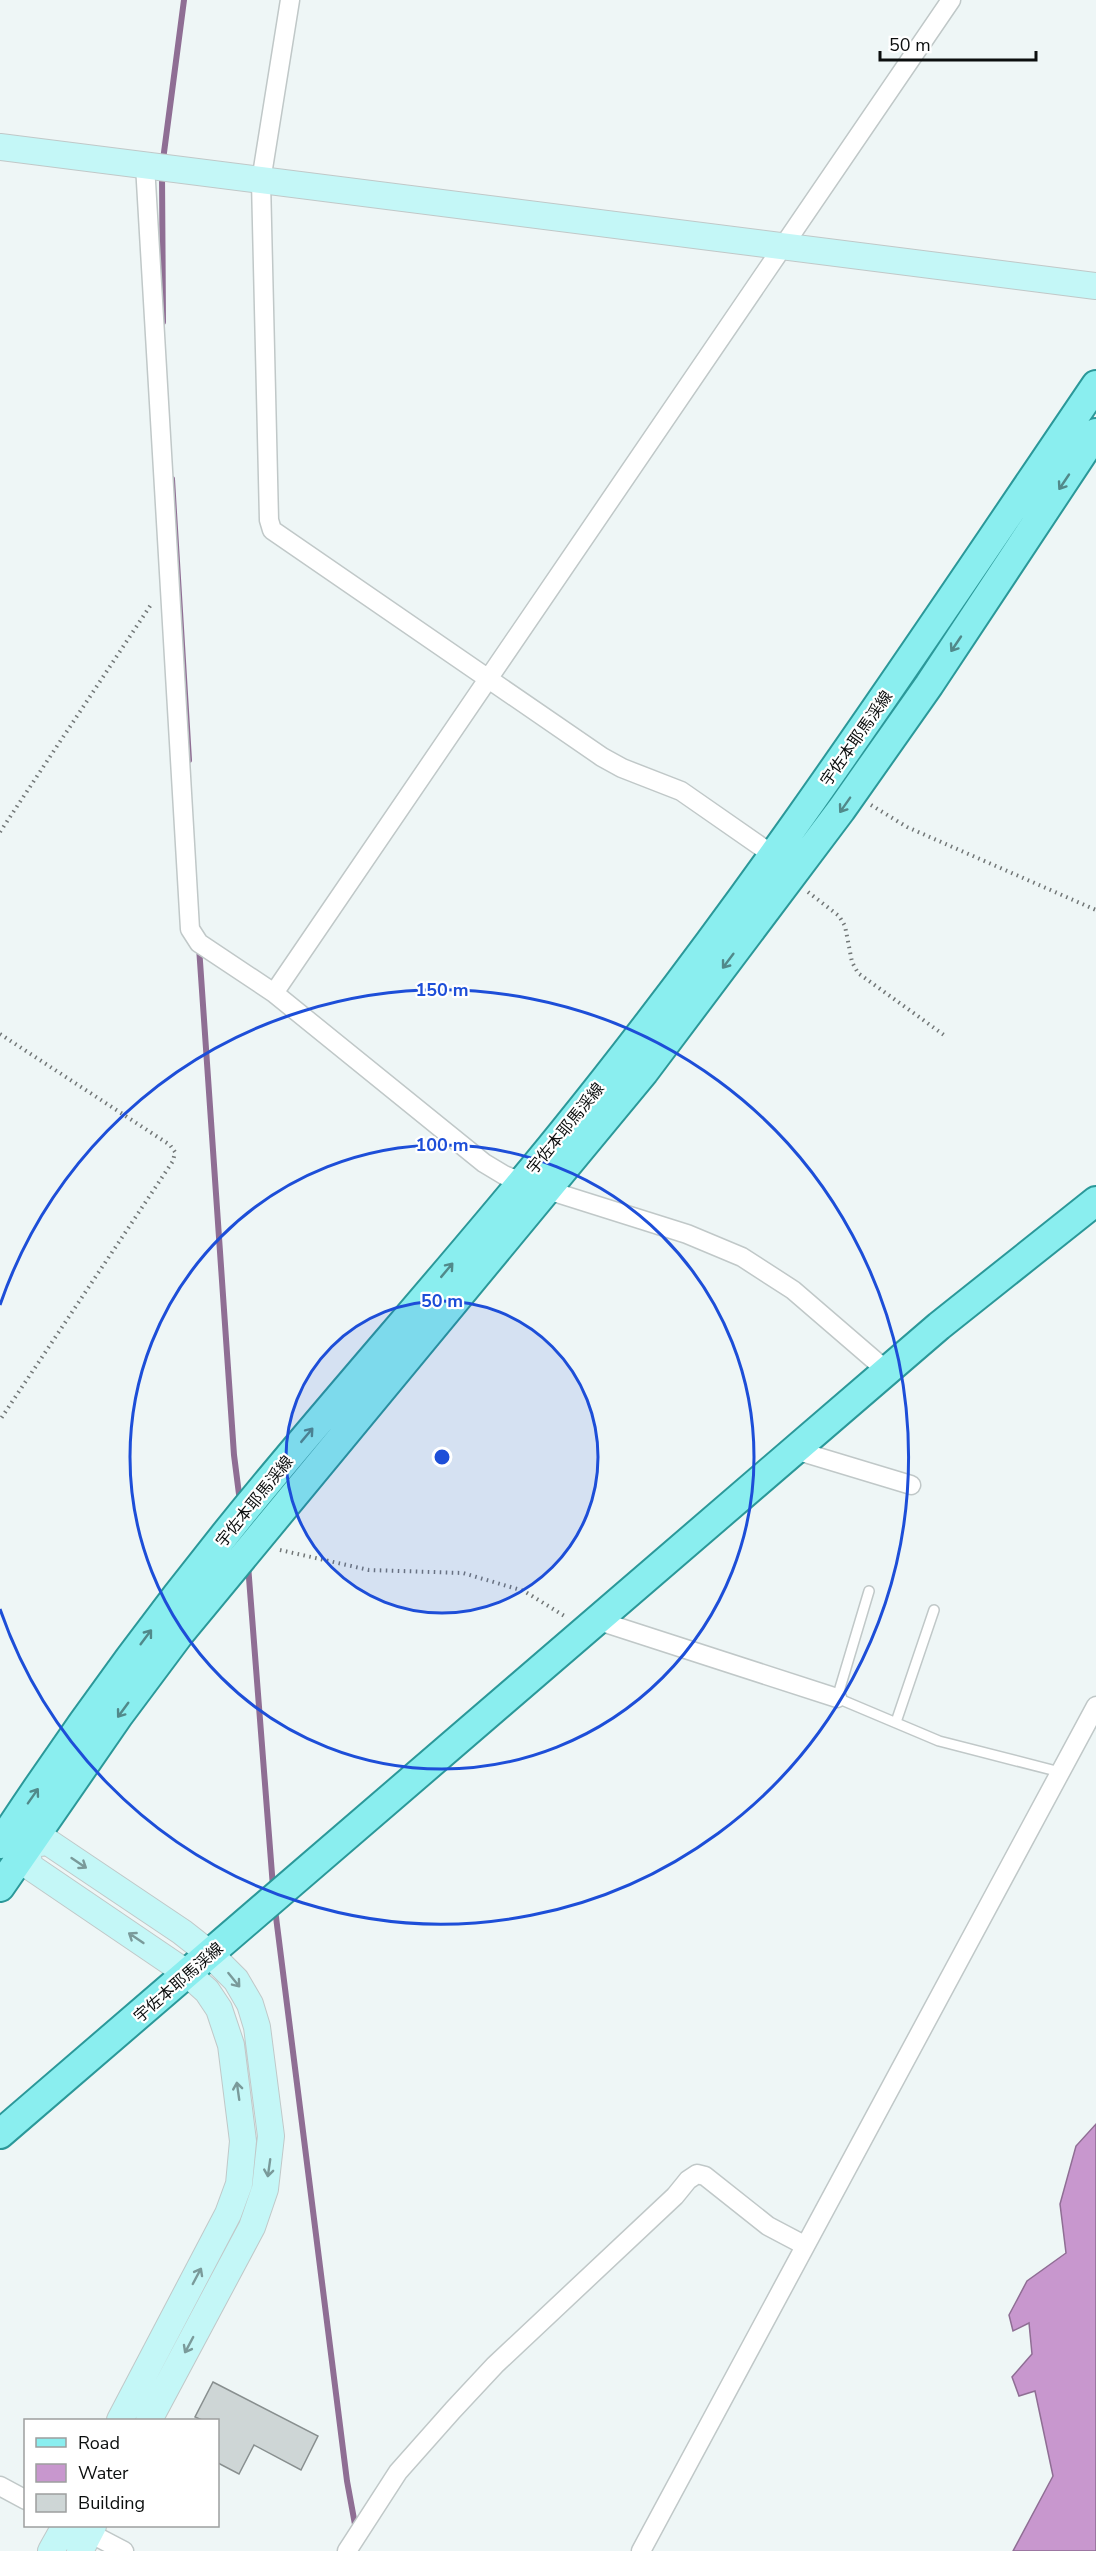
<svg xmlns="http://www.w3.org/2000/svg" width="1096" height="2551" viewBox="0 0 1096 2551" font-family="'Nunito Sans','Noto Sans JP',sans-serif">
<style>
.water{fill:#c897ce;stroke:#8f6e94;stroke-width:1.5}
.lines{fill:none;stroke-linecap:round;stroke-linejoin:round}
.stream{stroke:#8f6e94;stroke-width:6}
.building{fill:#ced6d6;stroke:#888f8f;stroke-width:1.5}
.lane-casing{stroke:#c0c8c8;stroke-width:12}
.street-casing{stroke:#c0c8c8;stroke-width:21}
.secondary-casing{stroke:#c0c8c8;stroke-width:28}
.primary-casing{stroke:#2b9899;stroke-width:32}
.path{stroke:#727777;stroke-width:4;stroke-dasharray:1.5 4.5;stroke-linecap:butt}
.lane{stroke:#fff;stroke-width:9}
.street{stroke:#fff;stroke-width:18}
.secondary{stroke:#c4f7f7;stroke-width:26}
.primary{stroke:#8aeeef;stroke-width:28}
.oneway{stroke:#51898a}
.oneway2{stroke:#7a9a9a}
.ring{fill:none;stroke:#1d4ed8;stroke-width:3}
.labels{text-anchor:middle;stroke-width:4.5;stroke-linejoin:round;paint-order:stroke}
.street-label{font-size:16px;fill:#0b0e0e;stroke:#fff}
.centre{fill:#1d4ed8;stroke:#fff;stroke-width:3}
.ring-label{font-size:18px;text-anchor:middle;font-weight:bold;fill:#1d4ed8;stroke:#fff;stroke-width:4.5;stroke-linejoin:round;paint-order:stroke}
</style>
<rect width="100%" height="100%" fill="#eef6f6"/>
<path class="water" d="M1096,2124V2551H1013L1053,2476L1035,2391L1019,2396L1012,2377L1032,2354L1029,2323L1013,2331L1009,2315L1027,2281L1066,2253L1060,2204L1076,2146Z"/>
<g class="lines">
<path class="stream" d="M163,160L184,0
M162,174L163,322
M172,479L189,760
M199,947L234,1455L240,1502
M248,1565L273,1887
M275,1909L347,2481L356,2530"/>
</g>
<path class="building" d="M213,2382L318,2436L301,2470L254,2445L239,2474L218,2463V2420H202L195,2417Z"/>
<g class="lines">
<g class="lane-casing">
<path id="lane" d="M869,1591L837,1698L939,1741L1060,1772
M896,1722L934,1610"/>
</g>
<g class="street-casing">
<path id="street" d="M290,0L261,181L269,520L272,530L602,757L622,768L681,791L773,855
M145,165L190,929L199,943L274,993L484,1163L504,1175L522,1182L687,1234L742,1257L793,1290L887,1371
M274,993L951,0
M795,1450L911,1485
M596,1620L837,1698
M0,2486L26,2500
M80,2528L124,2551
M347,2551L398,2472L453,2410L495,2365L675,2196L688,2180L697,2174L705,2176L768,2226L804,2245
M641,2551L1096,1706"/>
</g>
<g class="secondary-casing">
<path id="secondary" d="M0,147L1096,286
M120,2420L228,2214L239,2184L243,2141L231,2045L219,2009L207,1991L188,1974L29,1866L27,1845L48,1842L182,1932L210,1954L236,1980L250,2004L257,2027L271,2136L265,2189L252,2227L149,2420
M51,2551L65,2526
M80,2551L93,2526"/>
</g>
<g class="primary-casing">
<path id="primary" d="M0,1844C82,1719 172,1597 267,1483C365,1365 467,1251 563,1132C756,894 924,638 1096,385
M0,1887L119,1715L181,1632L644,1072L841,810L929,685L1096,433
M0,2134L939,1326L1096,1201"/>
</g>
<path class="path" d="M871,805L907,827L1096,910
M0,832L152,603
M808,892L839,916L845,926L852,962L858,973L944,1035
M0,1034L170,1145L175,1152L173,1161L0,1420
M280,1550L369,1570L463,1573L524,1591L566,1617"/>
<use href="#lane" class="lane"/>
<use href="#street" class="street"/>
<use href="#secondary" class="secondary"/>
<use href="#primary" class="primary"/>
</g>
<defs><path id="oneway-shaft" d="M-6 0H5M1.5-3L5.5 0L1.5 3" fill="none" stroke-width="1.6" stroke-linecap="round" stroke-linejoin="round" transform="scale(1.5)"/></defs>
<g class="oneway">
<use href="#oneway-shaft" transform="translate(1064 482) rotate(124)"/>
<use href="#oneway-shaft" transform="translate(956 644) rotate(124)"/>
<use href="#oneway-shaft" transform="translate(845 805) rotate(125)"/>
<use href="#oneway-shaft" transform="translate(728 961) rotate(127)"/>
<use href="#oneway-shaft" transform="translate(447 1270) rotate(-50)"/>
<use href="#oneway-shaft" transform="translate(307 1435) rotate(-50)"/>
<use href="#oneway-shaft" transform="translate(146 1637) rotate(-53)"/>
<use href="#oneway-shaft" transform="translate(123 1710) rotate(126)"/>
<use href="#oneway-shaft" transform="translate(33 1796) rotate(-55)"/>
</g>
<g class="oneway2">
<use href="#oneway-shaft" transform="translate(79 1863) rotate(34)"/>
<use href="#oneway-shaft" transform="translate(136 1938) rotate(-146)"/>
<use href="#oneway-shaft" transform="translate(234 1980) rotate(51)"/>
<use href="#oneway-shaft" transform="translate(238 2091) rotate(-98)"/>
<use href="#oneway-shaft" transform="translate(269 2168) rotate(98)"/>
<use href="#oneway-shaft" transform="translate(197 2276) rotate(-62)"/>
<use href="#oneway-shaft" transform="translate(189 2345) rotate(118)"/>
</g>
<circle cx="442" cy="1457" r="156" fill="#1d4ed8" fill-opacity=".12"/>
<g class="ring">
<circle cx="442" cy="1457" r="156"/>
<circle cx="442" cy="1457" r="312"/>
<path d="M0 1305A467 467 0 1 1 0 1609"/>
</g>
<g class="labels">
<g class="street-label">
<text transform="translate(856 738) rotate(-55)" y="6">宇佐本耶馬渓線</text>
<text transform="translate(565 1128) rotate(-51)" y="6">宇佐本耶馬渓線</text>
<text transform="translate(254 1501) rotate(-51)" y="6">宇佐本耶馬渓線</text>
<text transform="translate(178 1982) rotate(-41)" y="6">宇佐本耶馬渓線</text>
</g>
</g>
<circle cx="442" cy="1457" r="9" class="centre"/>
<g class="ring-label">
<text x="442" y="996">150 m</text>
<text x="442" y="1151">100 m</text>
<text x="442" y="1307">50 m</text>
</g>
<rect x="24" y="2419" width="195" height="108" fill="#ffffff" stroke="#9d9f9f" stroke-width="1.5"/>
<rect x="36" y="2438" width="30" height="9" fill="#8aeeef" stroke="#9d9f9f" stroke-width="1.5"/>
<text x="78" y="2449" font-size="18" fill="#0b0e0e">Road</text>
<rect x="36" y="2464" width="30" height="18" fill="#c897ce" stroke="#9d9f9f" stroke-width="1.5"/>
<text x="78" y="2479" font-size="18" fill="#0b0e0e">Water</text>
<rect x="36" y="2494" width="30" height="18" fill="#ced6d6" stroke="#9d9f9f" stroke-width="1.5"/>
<text x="78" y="2509" font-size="18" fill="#0b0e0e">Building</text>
<path d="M880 51v9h156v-9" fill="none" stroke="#0b0e0e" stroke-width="3"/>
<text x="889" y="51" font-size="18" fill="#0b0e0e" stroke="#ffffff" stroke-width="4.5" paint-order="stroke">50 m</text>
</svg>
